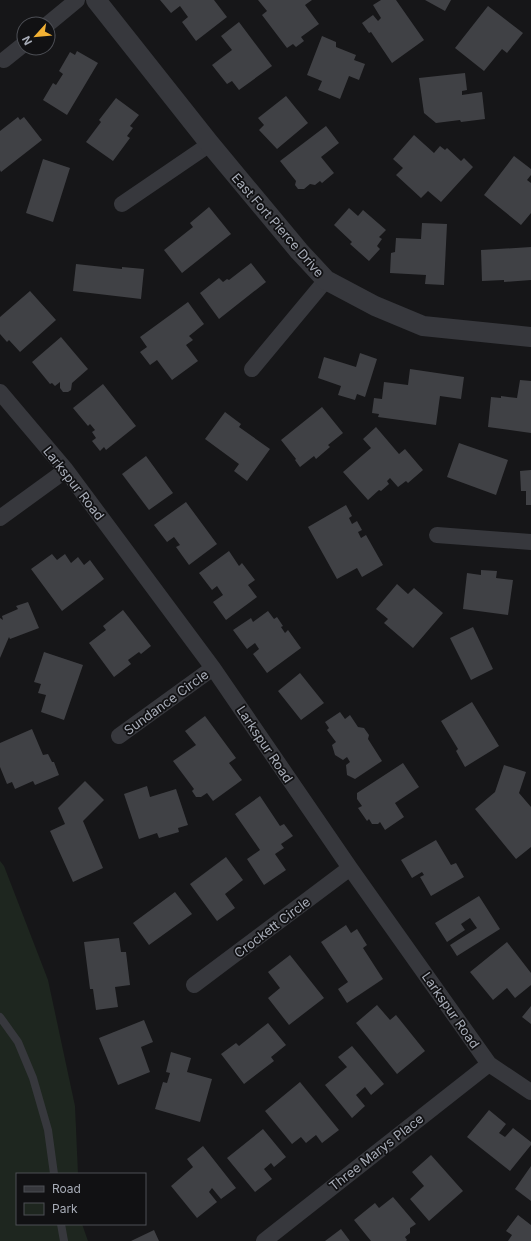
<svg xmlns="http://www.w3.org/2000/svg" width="531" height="1241" viewBox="0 0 531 1241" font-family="Inter,sans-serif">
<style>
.green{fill:#1e261f}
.building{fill:#404145}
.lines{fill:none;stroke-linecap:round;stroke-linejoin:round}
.service{stroke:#37383d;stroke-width:8}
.minor{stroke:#37383d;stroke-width:16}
.tertiary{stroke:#37383d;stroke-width:20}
.labels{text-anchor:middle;stroke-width:3.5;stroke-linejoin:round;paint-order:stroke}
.street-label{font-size:13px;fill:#a8adb8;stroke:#111113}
</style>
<rect width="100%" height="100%" fill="#161618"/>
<path class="green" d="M0,861L4,866L48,980L75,1106L78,1174H17V1224H82L88,1241H0Z"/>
<path class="building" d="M160,0H214L227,17L196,41L182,22L188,17L180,6L171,13Z
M258,0H312L305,5L319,24L301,37L304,41L296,47L293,44L287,48L262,15L267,11Z
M381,0H396L424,40L392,63L371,32L369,33L362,23L373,15L378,21L381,18L373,5Z
M425,0H451L445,11Z
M488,6L523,33L507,53L502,49L484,71L455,48Z
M239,22L272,66L239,90L232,81L227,84L212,65L232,50L221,36Z
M322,36L336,42V47L356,55L354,60L365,64L359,80L349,76L340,99L318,90L322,81L307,75Z
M77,51L98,63L67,115L43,100L53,83L56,85L63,74L59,71L70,52L75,55Z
M465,73L467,90L462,91V95L482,92L485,119L461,122L460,120L436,123L424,113L419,78Z
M286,96L308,123L277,149L259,130L264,125L258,118Z
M116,98L139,115L130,126L133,128L127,136L130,138L113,161L86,142L101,122L99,120Z
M18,117L20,120L24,117L42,140L1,172L0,170V131Z
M326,126L339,143L321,157L334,173L322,183L320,181L315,185L310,184L304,189H298L295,185L296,181L280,161Z
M414,135L434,153L440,146L445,150L447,148L461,161L464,158L473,167L441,202L428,191L421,198L396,175L403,168L393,159Z
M514,156L531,169V175L527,180L531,183V213L521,225L484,195Z
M43,159L70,168L53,222L26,213Z
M209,207L231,234L182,273L164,250L193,227L190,223Z
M349,208L358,216L363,210L386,230L379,237L382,239L377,246L380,249L369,261L350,244L352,242L334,225Z
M422,223L447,224L444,285L425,284L426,275L390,273L391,253L395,252L396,238L421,239Z
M531,247V280L504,282V280L482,281L481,250Z
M251,263L266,282L219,319L200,293L219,278L223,282L227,279L229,280Z
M76,264L122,269V267L144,269L141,299L73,291Z
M30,291L56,320L20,352L9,340L7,342L0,334V317Z
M188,302L204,324L189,336L193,340L186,345L198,361L172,380L157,360L150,365L140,352L147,347L140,337Z
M61,337L88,369L72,383L71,390L68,392H63L60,388V382L55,386L52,383L50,384L32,362Z
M360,353L377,359L365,397L357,394L355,400L338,395L341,386L318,378L324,357L356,367Z
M410,369L464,377L461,399L440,396L436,425L378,417L379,414L372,413L374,398L382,399L384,382L408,385Z
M520,380L531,381V433L488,427L491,397L501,398V396L517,398Z
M103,384L136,426L106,450L104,447L100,451L92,441L96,438L92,432L95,430L90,424L88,426L73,408Z
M322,407L343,433L328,445L330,447L316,459L314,456L300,467L295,460L296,459L281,440Z
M225,412L241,424L239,427L270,449L247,481L234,471L239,464L205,439Z
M376,427L399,454L405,449L423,470L408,483L406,481L398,487L390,478L387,481L389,484L381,491L379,490L368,500L343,472L371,448L363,439Z
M459,443L508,460L496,495L447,477Z
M146,456L173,493L149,510L122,474Z
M531,470V505H526V491H521L520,471Z
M186,502L217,544L189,565L176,547L180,545L174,537L167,542L154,525Z
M346,505L352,516L349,518L352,524L357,521L362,530L358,532L361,538L366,535L383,565L362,577L357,568L337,579L308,527Z
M229,551L239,566L242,563L255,580L248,585L257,597L226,620L213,602L223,595L217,586L212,590L199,573Z
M52,554L57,560L65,554L71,563L78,557L84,565L90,560L104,579L62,611L31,569Z
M481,570L497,571L496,578L513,580L508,615L463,609L467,573L481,575Z
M397,584L408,594L414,588L443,613L413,648L384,623L388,619L376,609Z
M28,602L39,628L10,639L9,637L0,658V618L3,620L2,616L18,609L16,606Z
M123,610L151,646L141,654L139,652L128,660L131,664L114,677L89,643L106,630L103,626Z
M268,611L274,619L277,617L283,626L281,627L285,633L288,630L301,648L267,673L253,654L259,649L255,643L247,649L233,630L251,618L253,622Z
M473,627L493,669L471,680L450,638Z
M44,652L83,665L64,720L41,712L46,695L38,693L41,684L34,682Z
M300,673L324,703L301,720L278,691Z
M472,702L499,746L465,767L456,751L458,749L441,721Z
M340,712L345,719L350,715L358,727L364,728L369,735L368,739L382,761L355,779L347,775L346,765L350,762L347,757L343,760L335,755L332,745L336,742L327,730L329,728L325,722Z
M205,716L236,758L229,763L242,780L213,801L207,793L201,797H196L192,791L194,789L173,761L196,745L185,731Z
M32,729L43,755L48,754L52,762H54L59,775L35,785L33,781L15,789L12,782L7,784L0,767V743Z
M403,763L419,787L395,803L404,817L385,830L380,822L378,824H372L369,819L367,821L358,808L362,806L357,799V793Z
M504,765L526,772L519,793L531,807V847L516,859L475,809L495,792Z
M85,781L104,800L83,821L103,868L73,882L50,831L65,824L58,808Z
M147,786L150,797L176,789L188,825L178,828L179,832L159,838L157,833L139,839L124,794Z
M260,796L280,826L284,824L293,836L281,844L284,848L275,854L286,870L264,885L247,859L260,850L235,814Z
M436,840L451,865L456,863L464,877L431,896L420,877L424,875L422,872L412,878L401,860Z
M226,857L243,880L225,894L235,908L217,921L190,884Z
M175,892L192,914L149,945L133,923Z
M479,896L500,929L457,956L450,945L477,928L470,918L461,924L465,930L447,942L435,923Z
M346,925L351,933L357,929L367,945L363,948L383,979L347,1003L338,989L348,982L321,942Z
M119,938L121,952H126L130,985L115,987L118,1007L96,1010L93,989H90L84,942Z
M507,942L531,973V985L515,998L507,988L493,1000L470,972Z
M290,955L324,998L289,1025L268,998L280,988L268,972Z
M377,1005L390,1020L396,1015L425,1051L397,1074L356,1023Z
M531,1006V1024L522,1017Z
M144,1020L153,1042L141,1047L150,1072L118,1085L99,1038Z
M268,1023L286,1045L271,1057L274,1061L244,1084L221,1054L236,1043L239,1046Z
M352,1046L384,1084L371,1095L365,1087L356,1095L365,1106L352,1118L325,1085L347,1067L338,1057Z
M171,1052L191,1058L187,1072L212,1079L200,1122L155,1109L163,1082L167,1083L170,1073L166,1072Z
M300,1082L339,1130L322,1143L316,1135L306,1143L301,1137L292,1144L265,1111Z
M489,1110L506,1124L499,1133L505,1137L513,1128L531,1142V1145L510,1171L467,1137Z
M263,1129L286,1157L274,1167L271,1163L264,1169L272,1179L255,1192L227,1158Z
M203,1146L236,1188L221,1199L212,1188L209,1192L217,1202L197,1218L171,1186L193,1167L187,1159Z
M431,1155L463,1191L429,1221L410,1199L424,1186L412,1172Z
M531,1166V1201L515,1189Z
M393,1197L416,1224L410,1228V1233L405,1237L407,1240L406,1241H371L354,1220L375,1203L379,1208Z
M518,1215L531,1225V1241H508L512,1235L506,1231Z
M341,1229L350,1241H325Z
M154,1230L159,1241H131Z"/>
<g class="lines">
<path class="service" d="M0,1017L18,1042L33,1078L48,1130L54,1174
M61,1224L64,1241"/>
<path class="minor" d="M48,24L77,0
M4,60L24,44
M122,204L210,144
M252,369L326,280
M0,392L66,470L213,668L350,868L489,1064L531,1092
M0,518L66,470
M437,535L531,542
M119,736L213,668
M194,985L350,868
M264,1241L489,1064"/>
<path class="tertiary" d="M96,0L210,144L299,251L326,280L375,306L423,326L531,337"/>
</g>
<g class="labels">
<g class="street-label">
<text transform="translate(278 225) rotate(49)" y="5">East Fort Pierce Drive</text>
<text transform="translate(74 483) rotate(52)" y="5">Larkspur Road</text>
<text transform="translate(166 702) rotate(-36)" y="5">Sundance Circle</text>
<text transform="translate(265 744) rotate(56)" y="5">Larkspur Road</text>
<text transform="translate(272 927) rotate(-37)" y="5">Crockett Circle</text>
<text transform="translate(451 1010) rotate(55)" y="5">Larkspur Road</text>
<text transform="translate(376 1152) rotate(-38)" y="5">Three Marys Place</text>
</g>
</g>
<rect x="16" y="1173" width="130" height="52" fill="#111113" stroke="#4d4f55"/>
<rect x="24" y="1186" width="20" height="6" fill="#37383d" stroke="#4d4f55"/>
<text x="52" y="1193" font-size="12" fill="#a8adb8">Road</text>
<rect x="24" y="1203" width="20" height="12" fill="#1e261f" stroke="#4d4f55"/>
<text x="52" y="1213" font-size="12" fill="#a8adb8">Park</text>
<g transform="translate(36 36) rotate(243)"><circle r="19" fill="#111113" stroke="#4d4f55"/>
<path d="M0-3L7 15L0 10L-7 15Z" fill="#f2b134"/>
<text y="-6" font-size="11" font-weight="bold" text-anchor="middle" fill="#a8adb8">N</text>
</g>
</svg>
